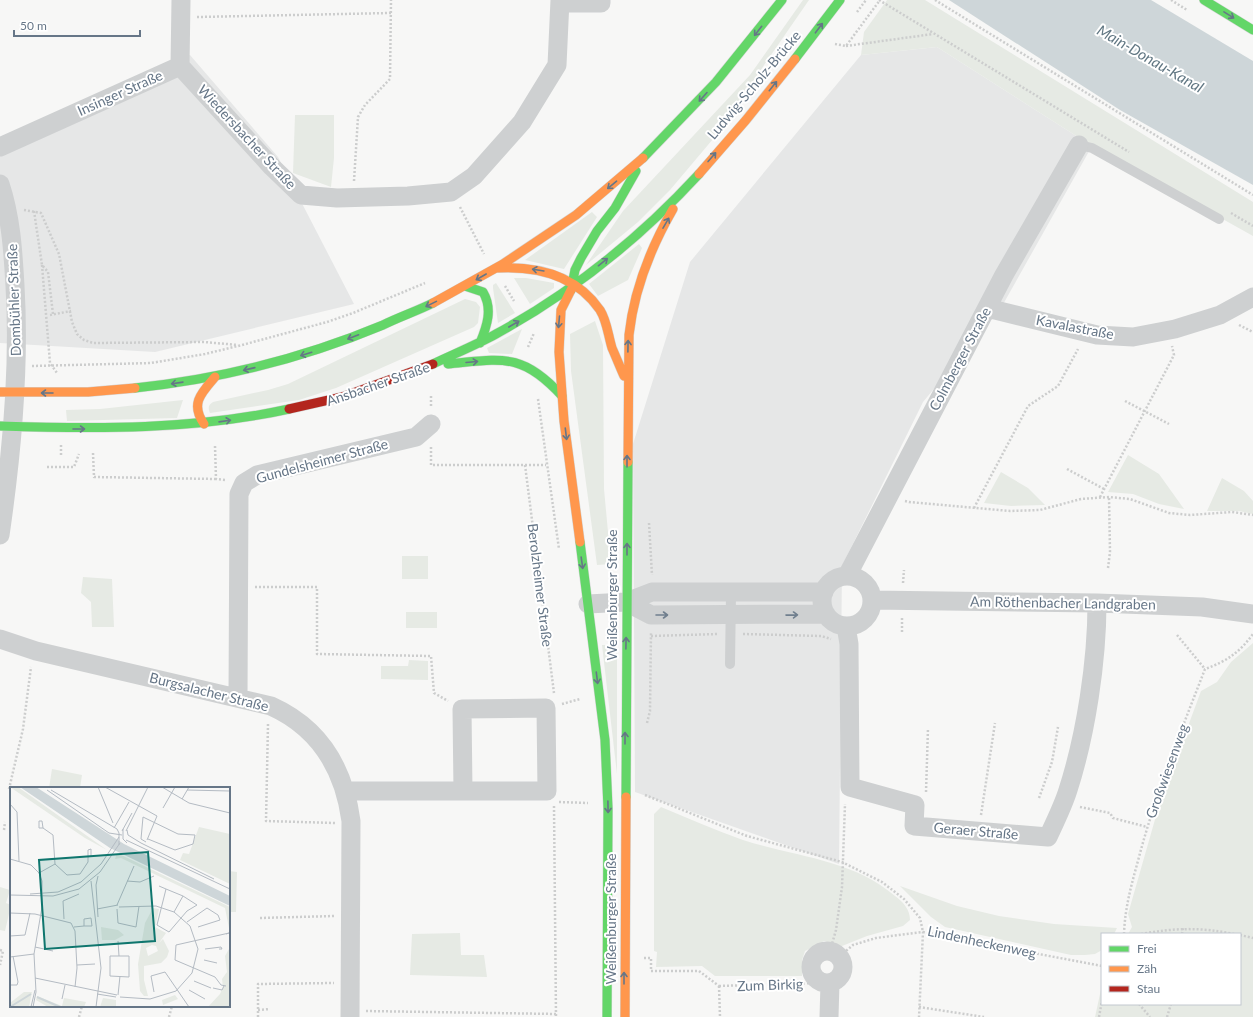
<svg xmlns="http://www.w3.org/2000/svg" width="1253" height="1017" viewBox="0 0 1253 1017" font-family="Lato,sans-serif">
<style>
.built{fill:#e6e7e7}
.green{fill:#e6eae4}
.water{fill:#ced6d9}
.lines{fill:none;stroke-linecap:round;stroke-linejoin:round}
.fast-casing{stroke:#d4d5d5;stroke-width:10}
.slow-casing{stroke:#d4d5d5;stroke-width:10}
.jam-casing{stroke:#d4d5d5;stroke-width:10}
.path{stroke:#cccdcd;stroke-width:2.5;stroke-dasharray:2 2;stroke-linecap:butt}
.lane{stroke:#ced0d1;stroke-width:10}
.street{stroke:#ced0d1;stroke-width:19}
.fast{stroke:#63d668;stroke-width:9}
.slow{stroke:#ff974d;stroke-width:9}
.jam{stroke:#b3261e;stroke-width:9}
.oneway{stroke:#667687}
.oneway2{stroke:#707f8e}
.labels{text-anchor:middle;stroke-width:4;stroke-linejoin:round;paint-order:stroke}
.street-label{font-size:14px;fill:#667687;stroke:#fff}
.water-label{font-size:15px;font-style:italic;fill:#617783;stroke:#fff}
.inset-river{fill:none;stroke:#ced6d9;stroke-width:2}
.inset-road{fill:none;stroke:#b4bbc3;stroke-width:1}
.view{fill:#0f766e;fill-opacity:0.15;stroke:#0f766e;stroke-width:2}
.inset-edge{fill:none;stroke:#667687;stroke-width:2}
</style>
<rect width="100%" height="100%" fill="#f7f7f6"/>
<path class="built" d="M937,47L1092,146L1001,308L923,402L842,566L839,864L635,792L633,444L690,262L861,55Z
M190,55L278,157L354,304L155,352L0,343V137Z"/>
<path class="green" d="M803,0H809L713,139L670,190L638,222L586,265L623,211L750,75Z
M887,0H925L1253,202V236L1092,146L937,47L861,55L864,32Z
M295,115H334V158L331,187L293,173Z
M592,212L597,217L564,269L525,260Z
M639,244L642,248L628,280L598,296L589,284Z
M514,278H526L554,283V288L530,304Z
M496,283L515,313L498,323L493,288V285Z
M465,299L476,302L480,307L478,323L474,327L336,388L299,400L210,413C208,408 208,405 213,402L268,390L288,384Z
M595,321L603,345L604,489L611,564L597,565L571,371L570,334Z
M522,329L512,354L489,353L487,348Z
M183,400L177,418L67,421L66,410L100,409Z
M1128,455L1159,474L1184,509L1159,504L1133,494L1108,492Z
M1001,472L1028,488L1045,505L1011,506L984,503Z
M1222,478L1244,491L1253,501V514L1239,511H1207Z
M402,556H428V579H402Z
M83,577L112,579L114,627H92L91,602L81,593Z
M406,612H437V628H406Z
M1253,643V1017H1095L1102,985V1004H1240V934H1128L1132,927L1128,914L1160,802L1201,691L1217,682L1231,662Z
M602,645H617V774Z
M409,660L428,661V680L381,679V666H408Z
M52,769L82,775L80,788H49Z
M661,807C688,818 715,830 743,840C795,857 852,859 895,896C903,902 910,909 910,920L903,926L867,936L842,946L824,941L805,951L802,960V976H715L702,966L656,967L657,952L654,951V814Z
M229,871L237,872L236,912H229Z
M900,886L957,906L999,916L1054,924L1117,928L1114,934H1102V950L1095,954L1085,955H1071L945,927L931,917Z
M0,887L10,890L6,903L11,905L5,931L0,930Z
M460,933L461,955H484L487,977L410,975L412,934Z"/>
<path class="water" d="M949,0H1151L1253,61V185L1120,110Z"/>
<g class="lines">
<g class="fast-casing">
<path id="fast" d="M1204,0L1253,30
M795,59L840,0
M643,158L716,82L782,0
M465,286L483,292C493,309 487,326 480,343
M571,290L575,270L581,258L597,231L615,208L636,171
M433,364C454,354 476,345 496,334C571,293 641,237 699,174
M448,364C502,359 522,352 562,396
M135,388C220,379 304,358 383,325C399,317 417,311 433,303
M0,426C97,429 194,430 289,409
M580,542L605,740L608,808L607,1017
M626,797L628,462"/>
</g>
<g class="slow-casing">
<path id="slow" d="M699,174L746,120L795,59
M497,268C537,266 576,275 600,310C607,321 608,335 612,348C616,357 620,367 624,376
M571,290L561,310L559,352L564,421L580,542
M433,303L503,264L576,215L643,158
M0,392H88L135,388
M204,424C190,404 201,393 215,377
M628,462L629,335C634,289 650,249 673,209
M625,1017L626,797"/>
</g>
<g class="jam-casing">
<path id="jam" d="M289,409L342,397L433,364"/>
</g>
<path class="path" d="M879,0L1129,152
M935,0L1253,195
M1171,0L1187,10
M857,12L866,0
M197,17L391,13
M835,44L846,46L880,0
M846,46L933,34
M354,181L358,117L365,105L390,79L391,0
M460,207L484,254
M24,210L41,213L59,254L72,322L77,334L84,340L93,343L204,342L238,345
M34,211L42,265L48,272L53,314
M1231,213L1253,226
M42,265L50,363L57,373
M505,286L514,301
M50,315L71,311
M1239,325L1253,332
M528,347L534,333
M32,366L151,363L205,354L242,345L327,322L353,313L425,283
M431,396V406
M538,399L559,549
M1125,401L1169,424
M61,445V455
M215,446L216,479L226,480
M431,447V465H546
M93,453L94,477L216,479
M525,465L554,693
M47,467H74L79,454
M1067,469L1104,489
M1100,497L1174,355L1172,346
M905,501L909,502L1010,511L1040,510L1081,499L1109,497L1130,499L1169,513L1190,515L1232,512L1253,515
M974,508L1028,406L1058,386L1078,349
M649,523L652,575
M1108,568L1110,552L1109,497
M903,583L904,570
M255,587H317V654L431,656L434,693L448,701
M902,632V618
M743,634L821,636L831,639
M1177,635L1205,669
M651,636L718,634
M562,704L580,699
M647,723L650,711L651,632
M268,724L266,821L335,823
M9,789L23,729L31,667
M926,792L928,728
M645,795L747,836L842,862L882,882L904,899L920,918L923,932L1102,966
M1039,798L1052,762L1058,727
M559,802L588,803
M554,806L556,1017
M1080,807L1110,813L1113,818L1147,827
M981,815L995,723
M4,830L5,822
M260,918L334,916
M1124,934C1125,906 1132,883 1139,857C1156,793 1181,731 1205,669C1227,661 1239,653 1253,634
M1141,934C1174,928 1200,927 1234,934
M1182,934L1183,928
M1240,935L1253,938
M0,950L3,951L0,965
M830,951L836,930L842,887L845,804
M840,956L853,945L876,938L923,932L919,1017
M644,958H651V971H699L719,986
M719,986L813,983
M719,986L720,1017
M1139,1004L1150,1017
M919,1007L984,1017
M258,1010L270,1009
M366,1011L556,1014
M79,1017L82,1006
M169,1017L172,1006
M258,1017V984L334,983
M1099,1017L1102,1001
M1167,1017L1171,1004"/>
<path class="lane" d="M1079,145L1092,148L1219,219
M730,664L731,593"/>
<path class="street" d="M560,3H601V0
M180,66L272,167L301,195L337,198L408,196L451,192L474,176L522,122L557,65L560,0
M180,66L181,0
M0,147L180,66
M0,184C11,217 13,251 15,286C20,369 12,453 0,535
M987,308L1097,335L1133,337L1175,329L1220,315L1253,297
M847,576L1004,275L1079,145
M822 601a25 25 0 1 1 50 0a25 25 0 1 1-50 0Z
M872,600L1097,603L1202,607L1253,614
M626,602L651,615L826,614
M588,604L626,602L652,592H824
M846,626L849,644L850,787L915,805L914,826L1048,837C1055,822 1063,806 1068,790C1086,734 1097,661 1097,603
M0,639L36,651L271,706C320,728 344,769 351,821L350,1017
M238,698L239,494L244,483L257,475L416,437L431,424
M346,791H547L546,708L462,709L463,791
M811 967a16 16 0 1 1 32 0a16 16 0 1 1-32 0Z
M829,1017L830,983"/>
<use href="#fast" class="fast"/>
<use href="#slow" class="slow"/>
<use href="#jam" class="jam"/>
</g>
<defs><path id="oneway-shaft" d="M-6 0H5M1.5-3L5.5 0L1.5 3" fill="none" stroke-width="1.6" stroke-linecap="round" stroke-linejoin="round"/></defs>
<g class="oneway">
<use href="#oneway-shaft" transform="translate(1229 15) rotate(32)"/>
<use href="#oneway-shaft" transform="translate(819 28) rotate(-53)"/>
<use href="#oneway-shaft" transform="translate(758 31) rotate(128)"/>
<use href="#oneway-shaft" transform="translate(773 86) rotate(-51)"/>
<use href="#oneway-shaft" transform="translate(703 97) rotate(132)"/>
<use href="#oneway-shaft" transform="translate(712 157) rotate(-49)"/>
<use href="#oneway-shaft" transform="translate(612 185) rotate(140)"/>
<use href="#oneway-shaft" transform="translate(666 223) rotate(-60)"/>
<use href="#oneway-shaft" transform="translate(603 262) rotate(-39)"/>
<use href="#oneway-shaft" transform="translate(538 270) rotate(-171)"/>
<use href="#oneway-shaft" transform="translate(481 277) rotate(150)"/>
<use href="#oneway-shaft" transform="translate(431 304) rotate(154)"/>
<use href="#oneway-shaft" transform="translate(559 322) rotate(95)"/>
<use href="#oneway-shaft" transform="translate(514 324) rotate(-30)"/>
<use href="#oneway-shaft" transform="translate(353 337) rotate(159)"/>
<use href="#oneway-shaft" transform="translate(628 346) rotate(-89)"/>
<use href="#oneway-shaft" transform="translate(306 354) rotate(163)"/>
<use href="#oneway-shaft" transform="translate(472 362) rotate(-5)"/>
<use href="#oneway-shaft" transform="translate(249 369) rotate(167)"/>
<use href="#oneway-shaft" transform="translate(177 383) rotate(172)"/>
<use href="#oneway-shaft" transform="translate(47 393) rotate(180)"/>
<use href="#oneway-shaft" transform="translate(225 421) rotate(-8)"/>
<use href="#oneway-shaft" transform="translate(79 429)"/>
<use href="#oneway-shaft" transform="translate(566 434) rotate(83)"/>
<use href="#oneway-shaft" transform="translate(627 461) rotate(-90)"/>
<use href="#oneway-shaft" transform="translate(627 549) rotate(-90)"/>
<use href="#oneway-shaft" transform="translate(582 563) rotate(82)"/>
<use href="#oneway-shaft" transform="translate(626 643) rotate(-89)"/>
<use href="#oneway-shaft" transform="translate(597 678) rotate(83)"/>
<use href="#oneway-shaft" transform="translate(625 738) rotate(-90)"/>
<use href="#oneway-shaft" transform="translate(608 807) rotate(89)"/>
<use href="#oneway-shaft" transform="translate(624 978) rotate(-90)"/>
</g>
<g class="oneway2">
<use href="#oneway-shaft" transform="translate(662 615)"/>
<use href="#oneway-shaft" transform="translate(792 615) rotate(-1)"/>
</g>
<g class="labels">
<g class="street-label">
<text transform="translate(754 85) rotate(-50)" y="5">Ludwig-Scholz-Brücke</text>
<text transform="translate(120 93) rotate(-24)" y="5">Insinger Straße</text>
<text transform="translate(247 137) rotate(47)" y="5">Wiedersbacher Straße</text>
<text transform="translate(14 300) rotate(-92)" y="5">Dombühler Straße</text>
<text transform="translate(1075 327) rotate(11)" y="5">Kavalastraße</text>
<text transform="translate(960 359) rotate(-62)" y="5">Colmberger Straße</text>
<text transform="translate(378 384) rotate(-19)" y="5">Ansbacher Straße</text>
<text transform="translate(322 461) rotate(-15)" y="5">Gundelsheimer Straße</text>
<text transform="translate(540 585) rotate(83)" y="5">Berolzheimer Straße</text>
<text transform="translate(612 595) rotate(-90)" y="5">Weißenburger Straße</text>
<text transform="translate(1063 603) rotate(1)" y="5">Am Röthenbacher Landgraben</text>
<text transform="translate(209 692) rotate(14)" y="5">Burgsalacher Straße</text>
<text transform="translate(1167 771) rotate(-70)" y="5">Großwiesenweg</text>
<text transform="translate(976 831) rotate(5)" y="5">Geraer Straße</text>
<text transform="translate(611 919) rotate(-90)" y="5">Weißenburger Straße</text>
<text transform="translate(982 942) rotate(12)" y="5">Lindenheckenweg</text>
<text transform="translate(770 985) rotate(-2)" y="5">Zum Birkig</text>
</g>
<g class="water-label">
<text transform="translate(1150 59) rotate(30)" y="5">Main-Donau-Kanal</text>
</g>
</g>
<g transform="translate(10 787)">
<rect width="220" height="220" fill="#f7f7f6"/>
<path d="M0,0H8L97,63L75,51ZM189,40L220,47V97L170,73L173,66L179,67ZM107,66L220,120V220H198L210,207L213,200L212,192L217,185L215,169L219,162L220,146L215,121L111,71L105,72ZM143,121L149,122L145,140L156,146L149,156L153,152L159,164L157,170L151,176L134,179V193L138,209H134L130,204L128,177L135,136ZM142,158L146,159L148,164L138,169L136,161ZM91,140L108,143L114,148L105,153H92ZM14,205H22L19,220H0V216ZM165,208L168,212L153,218L152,213ZM27,209L52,219L54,211L76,215L74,220H38L26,213ZM93,211L106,213V220H90Z" fill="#e6eae4" fill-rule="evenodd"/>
<path d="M10,0H26L114,57L220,109V119L100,61Z" fill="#ced6d9"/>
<path class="inset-river" d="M27,210L50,220M0,220L21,207"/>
<path class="inset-road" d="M88,0L103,36M95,0L147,29L137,53M152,0L179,16L220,26M37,3L99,46L112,48M41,3L107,42L109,46V58M177,3L220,4M172,12L179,0M0,17L7,25L9,74M153,21L165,0M33,41H29V34H32L33,41L43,48L45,77M104,41L119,15M113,42V52L117,56M117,43L118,48L131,56L204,92M112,44L122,26M116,44L138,0M116,53L220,102M136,55L131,52L133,30L168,47L185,48L183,57L165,63L138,52M0,72L21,78L29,86L32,94V120L24,167L26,205L23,220M45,77L57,88L70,87L78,75V63L81,62V69L78,70M29,86L45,77M81,94L91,181L86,220M117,94L130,95L144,89M149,99L156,102L147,138L159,145L177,124L187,118L173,109M156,102L173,109L164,125M20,107L48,105L71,95L91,77L109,50M0,108L43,109L69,102L90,85L110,56M107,118L124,79M109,120L146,119L164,125L180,139L188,162L182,186L166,204L140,212L110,210M87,122L108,118M107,122L108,136L126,140L129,119M0,126L25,127L61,136L65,144L67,181L65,200M88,130L86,98L88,89M54,132L53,114L69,107M177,135L197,121L208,128L210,133L188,140M64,140L74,139H82L81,131L74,132V139M216,147L219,146L166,158L165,173L205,190L211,198L216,199M0,149L15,148L20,126M108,154L109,169M25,160L43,164M195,162L211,160L212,162H209M100,169H119V190L100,189ZM0,170L24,167M194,173L207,176M67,178L85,177M25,191L107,208M184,194L201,201M0,198H7L8,195L3,169M203,201L212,203L214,199M179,203L195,212M144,205L141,189L155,185L179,220M87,207L106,210M108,208L110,189M52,212L55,198M21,220L25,203"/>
<path class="view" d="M138,65L145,154L35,162L29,73Z"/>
<rect width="220" height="220" class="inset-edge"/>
</g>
<rect x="1101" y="933" width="140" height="72" fill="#ffffff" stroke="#c2c8cf"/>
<rect x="1109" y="946" width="20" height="6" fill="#63d668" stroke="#c2c8cf"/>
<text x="1137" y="953" font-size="12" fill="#667687">Frei</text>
<rect x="1109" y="966" width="20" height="6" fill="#ff974d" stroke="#c2c8cf"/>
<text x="1137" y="973" font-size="12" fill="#667687">Zäh</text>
<rect x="1109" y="986" width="20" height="6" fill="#b3261e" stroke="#c2c8cf"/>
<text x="1137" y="993" font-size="12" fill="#667687">Stau</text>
<path d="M14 30v6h126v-6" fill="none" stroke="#667687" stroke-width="2"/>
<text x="20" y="30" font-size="12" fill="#667687" stroke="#ffffff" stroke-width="3" paint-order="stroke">50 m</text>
</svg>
